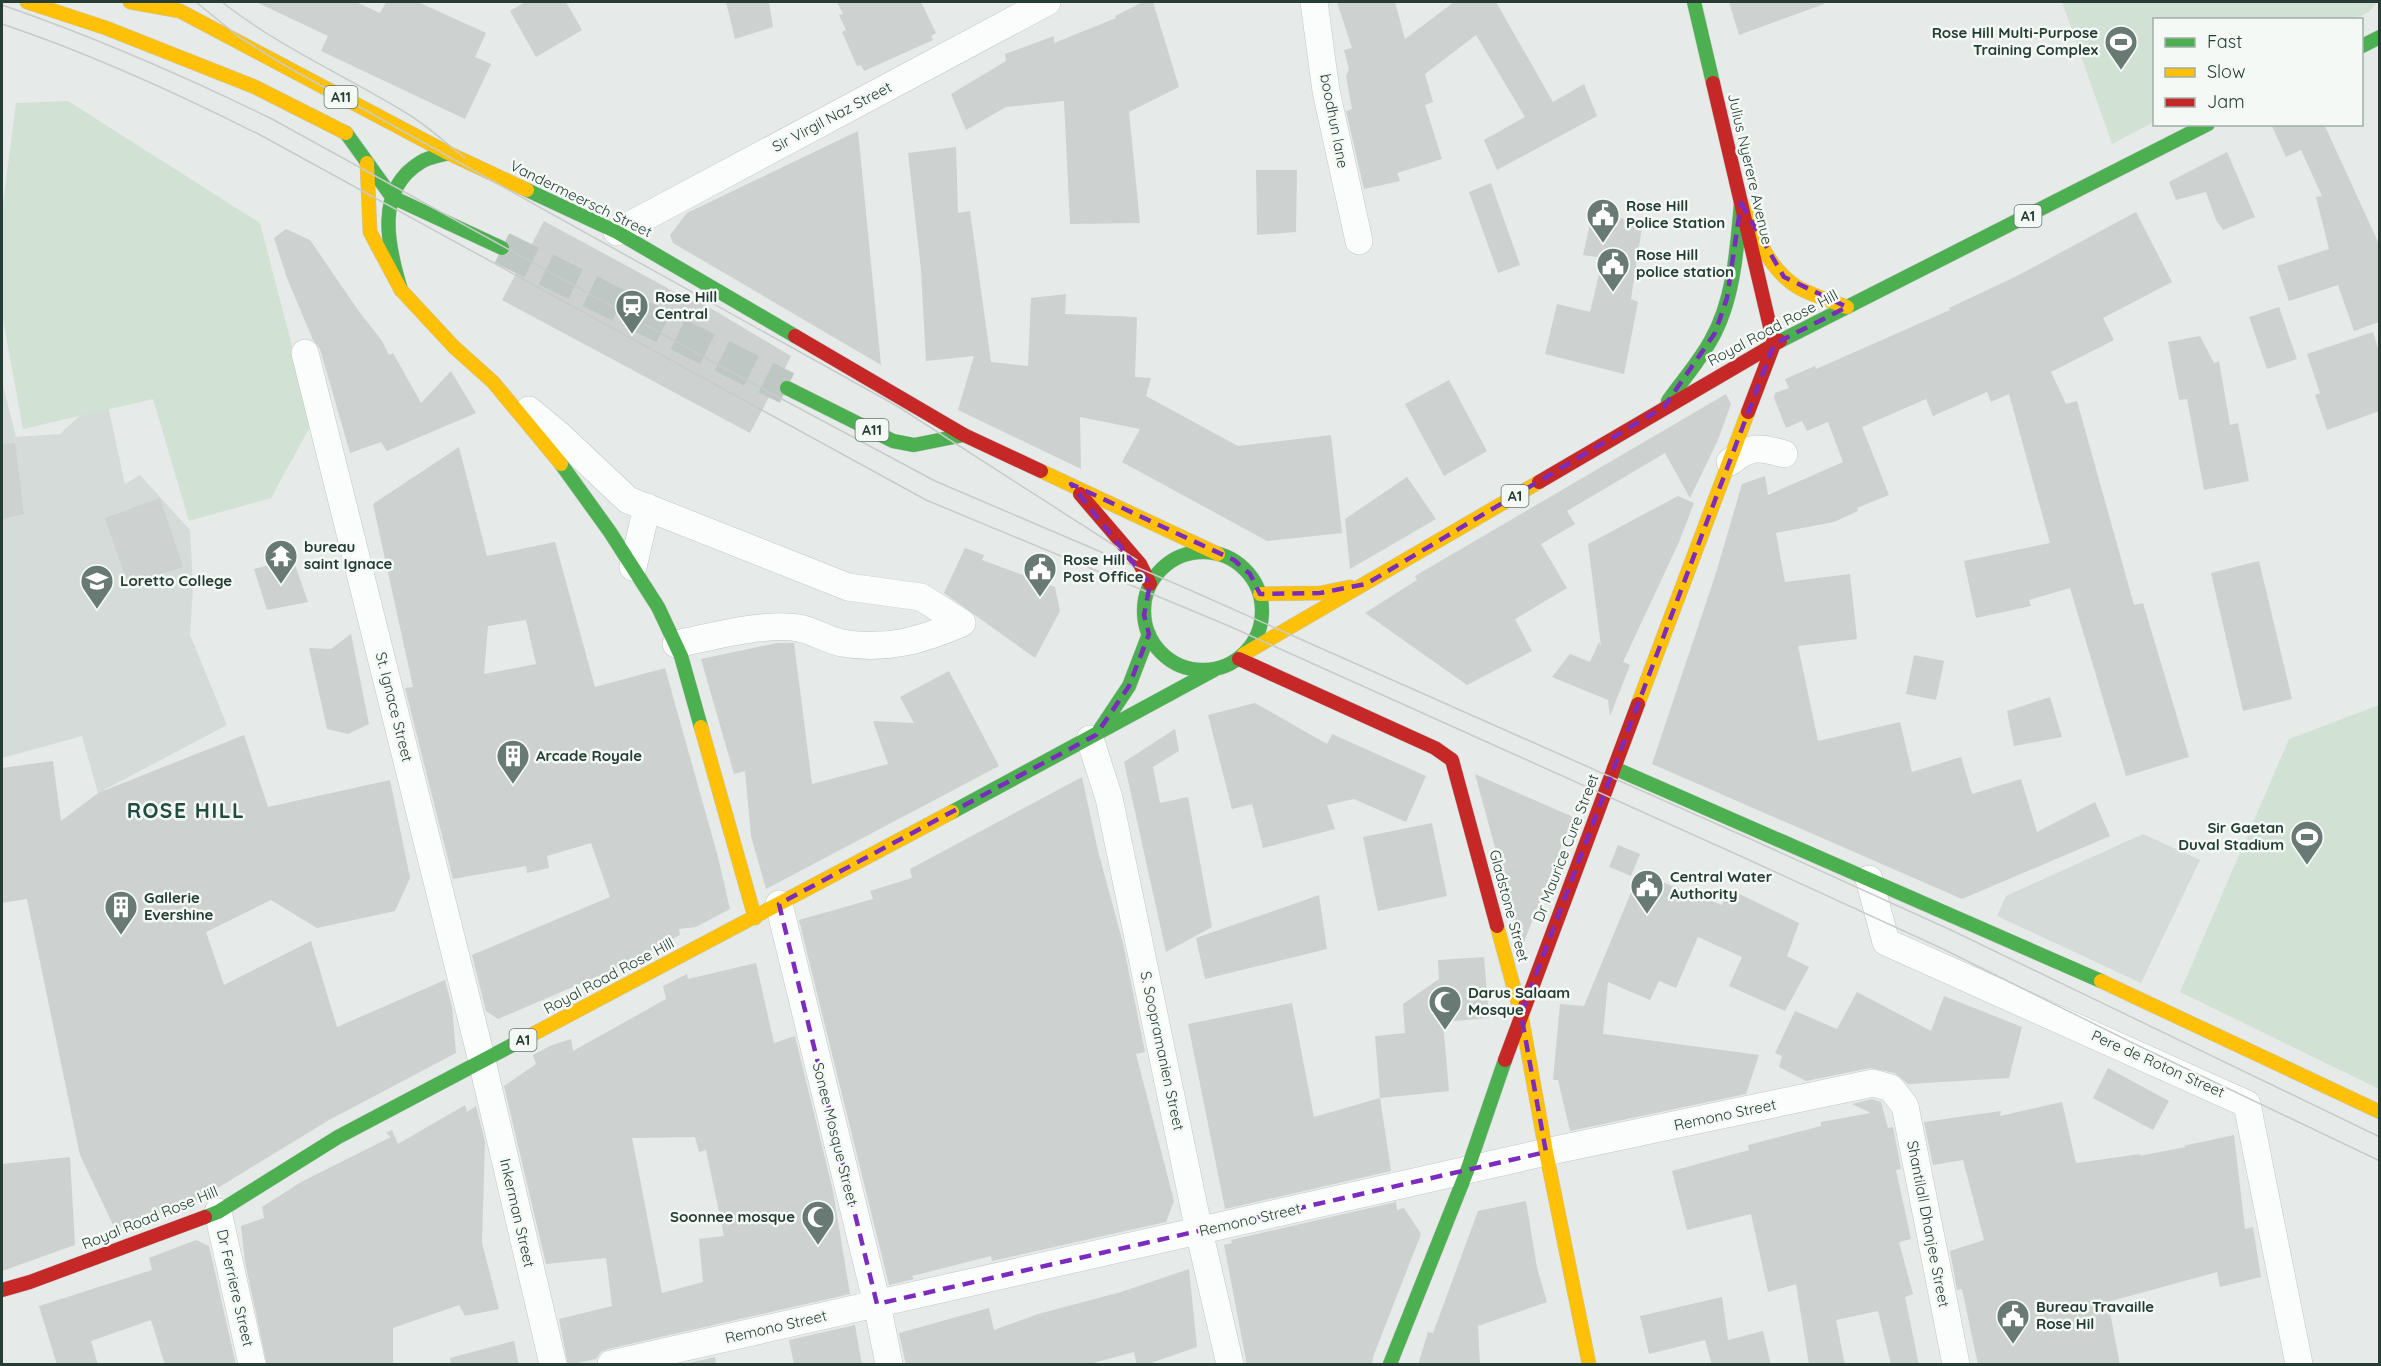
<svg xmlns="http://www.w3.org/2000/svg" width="2381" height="1366" viewBox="0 0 2381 1366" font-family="Quicksand,sans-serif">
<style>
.built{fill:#d4dbd8}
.green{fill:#d1e2d5}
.building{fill:#cdd1cf;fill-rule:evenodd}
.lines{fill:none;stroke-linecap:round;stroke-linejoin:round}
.primary-tunnel{stroke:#bfc7c4;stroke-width:33;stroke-dasharray:33 16;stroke-linecap:butt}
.street-casing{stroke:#c3c7c5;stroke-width:28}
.fast-casing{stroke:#c2c8c5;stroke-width:15}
.slow-casing{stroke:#c2c8c5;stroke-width:15}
.jam-casing{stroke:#c2c8c5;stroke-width:15}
.street{stroke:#fbfcfc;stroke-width:27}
.fast{stroke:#4caf50;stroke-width:14}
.slow{stroke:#ffc107;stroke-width:14}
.jam{stroke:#c62828;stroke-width:14}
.tram{stroke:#c7cbca;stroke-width:1.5}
.marked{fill:none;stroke:#7b2cbf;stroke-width:4.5;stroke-dasharray:12 8;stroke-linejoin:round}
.labels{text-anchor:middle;stroke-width:5;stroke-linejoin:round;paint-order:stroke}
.shield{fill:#f4f9f6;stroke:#63756f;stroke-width:1.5}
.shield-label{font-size:14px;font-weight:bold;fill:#253d35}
.poi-label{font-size:15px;font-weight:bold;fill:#253d35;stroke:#f4f9f6;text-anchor:start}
.street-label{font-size:15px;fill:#253d35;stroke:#f4f9f6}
.district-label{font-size:21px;font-weight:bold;letter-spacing:1.5px;fill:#224d40;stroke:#f4f9f6}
</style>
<rect width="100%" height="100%" fill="#e6eae8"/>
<path class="built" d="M2,382L16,437L60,434L105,392L125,484L140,475L190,530L193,586L190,635L227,725L98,793L82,736L2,758Z
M2143,834L2200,860L2141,983L1997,916L2006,896Z"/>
<path class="green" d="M2062,2H2377L2369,12L2354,19L2154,20V122L2112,144Z
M68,101L260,223L312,423L271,498L189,521L153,399L23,429L2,314V212L16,103Z
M2379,705H2380L2379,1089L2180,992L2289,739Z"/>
<path class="building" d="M256,2H356L380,13L386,2H418L486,33L475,57L491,64L465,119L321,51L328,36Z
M525,2H566L582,30L536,57L510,11Z
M726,2H769L773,27L735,39Z
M837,2H921L936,33L931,36L933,40L864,71L861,65L857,66L842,32L846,30L839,15L843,14Z
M1143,2H1153L1179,87L1129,112L1140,223L1070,224L1064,101L1006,107L966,130L951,94L1006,61L1005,54L1054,36V43L1116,18L1115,16Z
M1337,2H1395L1405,39L1454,2H1496L1553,102L1584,84L1597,116L1497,170L1484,140L1525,117L1476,35L1425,74L1433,102L1425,105L1442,159L1397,173L1400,181L1364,189L1346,111L1352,109L1346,76L1349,69L1344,50L1352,48Z
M1729,2H1823L1824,4L1739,35Z
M2271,124H2324L2379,244V322L2354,331L2338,285L2289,301L2277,266L2329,249L2316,197L2322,196L2301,150L2286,157Z
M858,131L881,365L673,243L670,235L687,213Z
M956,147L958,213L970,211L991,362L1028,366L1031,298L1066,294L1065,314L1137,317L1135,377L1151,378L1146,396L1238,446L1331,435L1342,533L1267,541L1122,462L1140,429L1080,417L1081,469L958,410L974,356L926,361L921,270L908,153Z
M2227,152L2255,217L2223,230L2216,220L2206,192L2176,200L2169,182Z
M1256,170H1297L1296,232L1257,235Z
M1491,183L1520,265L1498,273L1469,192Z
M2136,212L2172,282L2103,318L2114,340L2051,372L2066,404L2077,401L2134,605L2143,603L2189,757L2126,776L2070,588L2029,600L2031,606L1976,618L1964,561L2050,543L2009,394L1991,402L1987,392L1933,416L1926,399L1862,427L1889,495L1857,508L1858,511L1834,522L1776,533L1785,582L1850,574L1857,639L1798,646L1818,741L1900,722L1912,772L1961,757L1972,794L2021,779L2037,832L2095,802L2110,836L1962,899L1652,764L1716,573L1742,484L1765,476L1768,495L1843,462L1828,422L1807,431L1802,421L1786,428L1774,398L1775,393L1789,388L1785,379L1815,366L1816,369L1950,310L1949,308L2017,276Z
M1592,215L1643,221L1631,299L1638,302L1624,374L1545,354L1557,304L1590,312L1603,258L1583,255Z
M544,221L697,304L695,299L791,356L784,370L776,373L771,379L768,389L770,395L750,433L502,300Z
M286,229L310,240L358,310L382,341L389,355L393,353L421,403L451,371L476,413L387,451L381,442L350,453L320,349L313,340L287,278L274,238Z
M2279,307L2297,359L2267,369L2249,317Z
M2373,332L2379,352V411L2327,430L2315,395L2320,393L2307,354Z
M2200,336L2214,363L2219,361L2230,425L2238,423L2249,481L2204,490L2187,399L2179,400L2168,342Z
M1449,380L1487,451L1444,476L1405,404Z
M1726,394L1731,404L1718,440L1690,498L1665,453L1567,511L1575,524L1541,544L1567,588L1515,619L1532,651L1467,685L1365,613L1417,580L1415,576Z
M15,443L24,514L2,519V444Z
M459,447L487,556L555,542L595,687L665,668L718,857L730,909L696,927L679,929L680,935L617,968L498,1019L486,1011L472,955L610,897L591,843L547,856L549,868L527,873L526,866L453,879L405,688L413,687L373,504ZM526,620L536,664L484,674L488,626Z
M1407,477L1436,519L1350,569L1345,519Z
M1678,496L1694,503L1679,542L1623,662L1630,665L1610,716L1608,700L1552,677L1570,654L1590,662L1599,642L1601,646L1588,544Z
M160,498L183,567L128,585L105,518Z
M965,548L984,555L982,560L1055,587L1060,611L1035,658L944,593Z
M293,559L308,602L267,610L254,569Z
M2259,561L2292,699L2243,711L2211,573Z
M351,634L369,724L348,734L327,729L309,648L331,649Z
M777,643H794L812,784L888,764L873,721L914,723L900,697L949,671L999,766L766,889L751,836L745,771L734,774L701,659Z
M1914,655L1944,661L1936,700L1906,694Z
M2050,697L2062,737L2014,746L2007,711Z
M1255,703L1327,744L1332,734L1426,776L1406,822L1354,799L1327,805L1335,829L1263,848L1252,804L1232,809L1208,715Z
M1175,729L1179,751L1153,767L1160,803L1188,797L1212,927L1166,952L1124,762Z
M244,735L268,807L390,780L410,878L395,911L317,928L271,900L206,932L224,985L311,941L337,1027L445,980L452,1007L456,1053L329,1120L198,1200L115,1229L80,1155L27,899L2,903V768L53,761L61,821L98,793Z
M1475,774L1573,817L1522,947Z
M1082,777L1098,851L1123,943L1145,1052L1136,1054L1174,1201L1166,1222L992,1261L991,1256L912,1276L914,1279L889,1285L799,920L873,899L870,891L912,878L910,869Z
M1432,823L1447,896L1378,911L1363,837Z
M1618,845L1640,854L1631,876L1609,867Z
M1639,873L1722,905L1729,889L1799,923L1787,956L1809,967L1785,1011L1729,986L1742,957L1698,937L1676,988L1659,981L1650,1000L1608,982L1603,1034L1759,1055L1746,1094L1570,1131L1558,1080H1553L1560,1004L1584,1006Z
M1319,895L1327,949L1205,979L1196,938Z
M1484,957L1489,1018L1443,1022L1449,1091L1380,1098L1375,1036L1405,1033L1403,1004L1439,979L1438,960Z
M756,963L774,1043L795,1036L833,1191L850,1294L608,1349L601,1352L596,1359L568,1365L559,1319L612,1306L606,1258L546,1264L504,1086L536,1064L533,1055L552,1045L571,1039L573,1051L666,999L663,986L687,974L688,979ZM695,1137L699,1152L706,1150L724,1236L699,1239L703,1282L662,1293L632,1138Z
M1857,992L1931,1031L1944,996L2022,1027L2009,1078L1908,1084L1895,1073L1870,1068L1806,1081L1779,1067L1782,1056L1775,1053L1795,1011L1837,1029Z
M1292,1003L1314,1117L1380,1098L1391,1171L1225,1209L1188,1024Z
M2108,1068L2169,1101L2153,1130L2093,1098Z
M1872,1099L1881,1102L1888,1128L1893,1127L1901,1169L1896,1170L1911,1239L1899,1242L1913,1294L1905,1297L1919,1365H1891L1878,1311L1836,1320L1845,1365H1809L1796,1284L1768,1292L1751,1214L1687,1230L1672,1171L1749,1150L1748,1145L1821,1126V1122L1871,1113L1852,1104Z
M2062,1102L2076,1163L2141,1154L2139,1156L2186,1147L2183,1146L2234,1135L2245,1229L2253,1227L2261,1277L2220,1287L2217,1272L2108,1302L2120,1365H1978L1962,1289L1957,1290L1950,1251L1984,1240L1963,1160L1933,1165L1924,1122L2001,1111L2000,1116Z
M465,1105L467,1112L476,1106L485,1142L482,1243L499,1309L465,1316L459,1305L393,1328V1365H267L245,1262L241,1226L264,1218L262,1207L301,1182L391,1137L386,1133L392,1130L398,1144Z
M70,1157L75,1245L2,1271V1164Z
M1526,1201L1537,1268L1547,1302L1478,1326L1480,1365H1418L1428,1332L1433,1333L1478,1211Z
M1396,1202L1397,1210L1404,1208L1421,1234L1373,1357L1372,1365H1247L1224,1245L1232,1243L1231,1240Z
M196,1240L209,1246L236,1365H165L151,1320L91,1341L98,1365H57L39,1306L152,1270L149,1258Z
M1189,1269L1197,1347L1145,1365H1137L1134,1352L1086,1365H906L899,1333L989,1308L994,1330L1038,1314L1121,1292Z
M1722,1297L1728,1340L1763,1331L1771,1365H1712L1705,1340L1649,1354L1640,1316Z
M855,1325L862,1365H794L789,1340Z
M514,1341L519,1365H451L450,1358Z
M715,1357L716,1365H680Z"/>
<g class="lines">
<path class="primary-tunnel" d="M502,248L787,388"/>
<g class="street-casing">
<path id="street" d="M1314,2L1326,91L1359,241
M617,232L1047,2
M305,353L482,1061L553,1364
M529,410L559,435L628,500L848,587L921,597L962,623C922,640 886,651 842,643C827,640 814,631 799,628C766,622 709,637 676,644
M1730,462C1750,445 1761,447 1784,454
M633,567L647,507
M1090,739L1109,798L1199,1231L1230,1364
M1869,879L1886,942L2247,1104L2299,1364
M779,904L877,1304L889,1364
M218,1212L252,1364
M611,1364L1546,1152L1873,1083L1891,1088L1905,1106L1956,1364"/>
</g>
<g class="fast-casing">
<path id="fast" d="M1694,2L1713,83
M2362,46L2380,37
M346,133L392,197L502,248
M527,190L617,232L795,336
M401,290C388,247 374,190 421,162C429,157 439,156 448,153
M1780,341L2208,124
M787,388L893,441L914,445L964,435
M1668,401C1682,381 1699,362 1711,340C1734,300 1737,248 1741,203
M561,464L610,532L658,607L681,656L701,727
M1144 611a59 59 0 1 1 118 0a59 59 0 1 1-118 0Z
M1099,731L1129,686L1149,634
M1614,768L2101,981
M952,812L1214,670
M205,1217L218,1212L338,1137L520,1041
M1390,1364L1467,1171L1505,1060"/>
</g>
<g class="slow-casing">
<path id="slow" d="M27,2L106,28L255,87L346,133
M130,2L180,11L448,153L527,190
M367,163L370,232L401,290L454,347L493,382L561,464
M1741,203C1756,233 1768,270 1799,288C1814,296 1831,301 1847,307
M1041,471L1218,554
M1260,594L1320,593L1350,587
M1244,654L1539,482
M1638,704L1748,412
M701,727L755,918
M1497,926L1521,1014L1546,1152L1589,1364
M2101,981L2380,1112
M520,1041L952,812"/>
</g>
<g class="jam-casing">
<path id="jam" d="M1713,83L1774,344L1748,412
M795,336L964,435L1041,471
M1539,482L1780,341
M1080,494L1140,564L1150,584
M1239,659L1435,748L1452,760L1497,926
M1505,1060L1638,704
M2,1290L30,1282L205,1217"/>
</g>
<use href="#street" class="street"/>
<use href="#fast" class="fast"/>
<use href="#slow" class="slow"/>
<use href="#jam" class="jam"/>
<path class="tram" d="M196,2L239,37L284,65L897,406L1137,560
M222,2C278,46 342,74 403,111C426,124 444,142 465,158
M2,5C95,37 184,76 272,119L735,374L935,481L1183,587L1755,841L1953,931L2380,1137
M2,24C92,54 179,94 264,137L926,500L1229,626L1747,859L1943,949L2141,1047L2380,1161"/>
</g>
<path class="marked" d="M1741,203L1784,277L1847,307L1774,344L1521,1014L1546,1152L877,1304L779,904L1096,735L1129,686L1149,634L1144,615L1150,584L1071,484L1234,560L1250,574L1260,594L1320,593L1366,584L1664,407L1715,333L1727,298Z"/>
<defs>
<g id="stadium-pin" transform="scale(1.725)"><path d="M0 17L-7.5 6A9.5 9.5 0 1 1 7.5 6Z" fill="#697a74" stroke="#f4f9f6"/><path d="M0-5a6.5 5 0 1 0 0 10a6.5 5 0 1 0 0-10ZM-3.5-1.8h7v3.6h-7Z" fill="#fff"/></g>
<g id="civic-pin" transform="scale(1.725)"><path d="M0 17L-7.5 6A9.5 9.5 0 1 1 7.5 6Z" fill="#697a74" stroke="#f4f9f6"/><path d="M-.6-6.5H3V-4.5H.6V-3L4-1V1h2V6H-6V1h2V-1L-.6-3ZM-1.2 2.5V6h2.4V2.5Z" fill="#fff"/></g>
<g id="station-pin" transform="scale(1.725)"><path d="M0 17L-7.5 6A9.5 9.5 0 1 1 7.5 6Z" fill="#697a74" stroke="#f4f9f6"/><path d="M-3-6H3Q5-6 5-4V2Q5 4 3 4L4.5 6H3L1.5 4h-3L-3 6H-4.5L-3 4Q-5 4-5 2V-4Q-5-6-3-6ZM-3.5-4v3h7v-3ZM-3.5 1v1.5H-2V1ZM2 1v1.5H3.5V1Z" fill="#fff"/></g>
<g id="temple-pin" transform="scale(1.725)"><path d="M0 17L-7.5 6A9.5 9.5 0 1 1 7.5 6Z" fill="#697a74" stroke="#f4f9f6"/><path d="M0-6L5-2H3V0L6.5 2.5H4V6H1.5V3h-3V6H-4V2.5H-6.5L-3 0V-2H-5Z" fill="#fff"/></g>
<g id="school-pin" transform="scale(1.725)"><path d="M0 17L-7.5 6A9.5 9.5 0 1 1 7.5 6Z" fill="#697a74" stroke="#f4f9f6"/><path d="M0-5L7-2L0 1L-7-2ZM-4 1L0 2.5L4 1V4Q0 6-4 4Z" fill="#fff"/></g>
<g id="building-pin" transform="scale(1.725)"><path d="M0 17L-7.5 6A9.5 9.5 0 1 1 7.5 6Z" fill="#697a74" stroke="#f4f9f6"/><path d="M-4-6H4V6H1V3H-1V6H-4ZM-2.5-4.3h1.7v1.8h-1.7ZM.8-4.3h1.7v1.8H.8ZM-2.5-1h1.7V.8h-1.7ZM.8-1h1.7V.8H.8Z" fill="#fff"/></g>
<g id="mosque-pin" transform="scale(1.725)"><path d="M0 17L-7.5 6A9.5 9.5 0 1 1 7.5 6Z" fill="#697a74" stroke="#f4f9f6"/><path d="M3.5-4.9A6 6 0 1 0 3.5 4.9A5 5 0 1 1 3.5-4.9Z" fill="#fff"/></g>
</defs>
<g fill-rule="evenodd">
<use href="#stadium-pin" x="2121" y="42"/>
<use href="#civic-pin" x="1603" y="215"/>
<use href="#civic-pin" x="1613" y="264"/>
<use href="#station-pin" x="632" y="306"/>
<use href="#temple-pin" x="281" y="556"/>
<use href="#civic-pin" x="1040" y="569"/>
<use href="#school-pin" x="97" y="581"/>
<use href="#building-pin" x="513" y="756"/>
<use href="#stadium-pin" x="2307" y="837"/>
<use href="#civic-pin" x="1647" y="886"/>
<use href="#building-pin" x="121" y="907"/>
<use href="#mosque-pin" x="1445" y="1002"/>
<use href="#mosque-pin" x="818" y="1217"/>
<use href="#civic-pin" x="2013" y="1316"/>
</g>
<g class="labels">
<g class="shield">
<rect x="324.5" y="86" width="33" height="22" rx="4.5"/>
<rect x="2014.5" y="205" width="27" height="22" rx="4.5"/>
<rect x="855.5" y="419" width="33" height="22" rx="4.5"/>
<rect x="1501.5" y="485" width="27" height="22" rx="4.5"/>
<rect x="509.5" y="1029" width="27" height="22" rx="4.5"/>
</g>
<g class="shield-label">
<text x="341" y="102">A11</text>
<text x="2028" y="221">A1</text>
<text x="872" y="435">A11</text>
<text x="1515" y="501">A1</text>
<text x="523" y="1045">A1</text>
</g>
<g class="poi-label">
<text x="2098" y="38" text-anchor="end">Rose Hill Multi-Purpose<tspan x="2098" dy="17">Training Complex</tspan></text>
<text x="1626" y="211">Rose Hill<tspan x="1626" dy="17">Police Station</tspan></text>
<text x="1636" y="260">Rose Hill<tspan x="1636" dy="17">police station</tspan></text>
<text x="655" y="302">Rose Hill<tspan x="655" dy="17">Central</tspan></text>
<text x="304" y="552">bureau<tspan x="304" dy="17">saint Ignace</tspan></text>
<text x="1063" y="565">Rose Hill<tspan x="1063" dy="17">Post Office</tspan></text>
<text x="120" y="586">Loretto College</text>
<text x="536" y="761">Arcade Royale</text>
<text x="2284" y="833" text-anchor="end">Sir Gaetan<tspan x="2284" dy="17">Duval Stadium</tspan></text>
<text x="1670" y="882">Central Water<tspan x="1670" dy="17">Authority</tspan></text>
<text x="144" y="903">Gallerie<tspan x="144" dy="17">Evershine</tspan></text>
<text x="1468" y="998">Darus Salaam<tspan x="1468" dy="17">Mosque</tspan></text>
<text x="795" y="1222" text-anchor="end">Soonnee mosque</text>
<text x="2036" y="1312">Bureau Travaille<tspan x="2036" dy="17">Rose Hil</tspan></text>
</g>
<g class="street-label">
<text transform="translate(832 117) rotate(-28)" y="5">Sir Virgil Naz Street</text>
<text transform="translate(1334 121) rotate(79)" y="5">boodhun lane</text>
<text transform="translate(1750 169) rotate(77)" y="5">Julius Nyerere Avenue</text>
<text transform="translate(581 199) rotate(26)" y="5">Vandermeersch Street</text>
<text transform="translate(1773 328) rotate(-28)" y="5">Royal Road Rose Hill</text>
<text transform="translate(394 707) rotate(76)" y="5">St. Ignace Street</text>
<text transform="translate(1566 848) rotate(-69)" y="5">Dr Maurice Cure Street</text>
<text transform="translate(1509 906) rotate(75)" y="5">Gladstone Street</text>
<text transform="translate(609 976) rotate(-28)" y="5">Royal Road Rose Hill</text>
<text transform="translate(1162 1051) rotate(78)" y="5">S. Soopramanien Street</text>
<text transform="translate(2158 1064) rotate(24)" y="5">Pere de Roton Street</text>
<text transform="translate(1725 1115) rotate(-12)" y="5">Remono Street</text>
<text transform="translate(835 1134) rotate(76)" y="5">Sonee Mosque Street</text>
<text transform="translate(517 1213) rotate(77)" y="5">Inkerman Street</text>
<text transform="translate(150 1218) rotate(-22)" y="5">Royal Road Rose Hill</text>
<text transform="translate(1250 1220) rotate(-13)" y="5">Remono Street</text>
<text transform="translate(1928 1224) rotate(79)" y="5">Shantilall Dhanjee Street</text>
<text transform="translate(235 1288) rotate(77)" y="5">Dr Ferriere Street</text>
<text transform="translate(776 1327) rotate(-13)" y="5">Remono Street</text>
</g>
<g class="district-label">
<text x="186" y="818">ROSE HILL</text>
</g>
</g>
<rect width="2381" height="1366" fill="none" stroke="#253d35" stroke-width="6"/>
<rect x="2153" y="18" width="210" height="108" fill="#f4f9f6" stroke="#a1aea9" stroke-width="1.5"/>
<rect x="2165" y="38" width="30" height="9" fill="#4caf50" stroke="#a1aea9" stroke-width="1.5"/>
<text x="2207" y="48" font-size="18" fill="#253d35">Fast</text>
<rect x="2165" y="68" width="30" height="9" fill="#ffc107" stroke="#a1aea9" stroke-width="1.5"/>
<text x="2207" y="78" font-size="18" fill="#253d35">Slow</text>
<rect x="2165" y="98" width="30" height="9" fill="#c62828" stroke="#a1aea9" stroke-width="1.5"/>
<text x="2207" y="108" font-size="18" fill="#253d35">Jam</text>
</svg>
